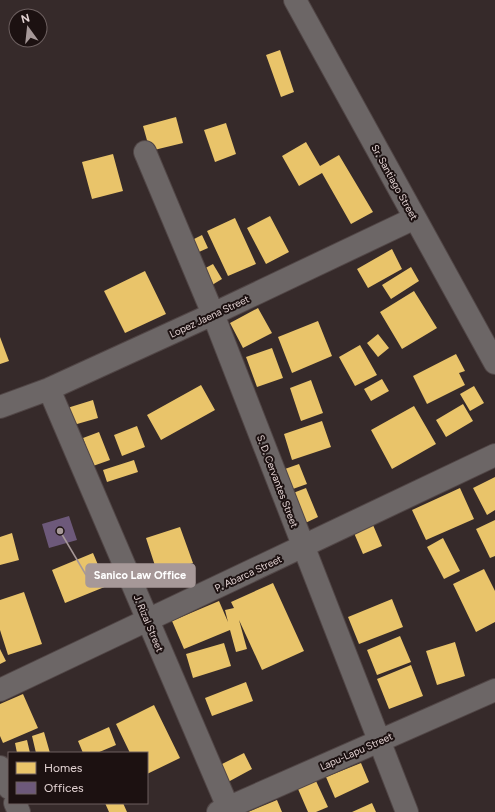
<svg xmlns="http://www.w3.org/2000/svg" width="495" height="812" viewBox="0 0 495 812" font-family="Figtree,sans-serif">
<style>
.homes{fill:#e9c46a}
.offices{fill:#6d597a}
.lines{fill:none;stroke-linecap:round;stroke-linejoin:round}
.minor-casing{stroke:#514646;stroke-width:24}
.minor{stroke:#6c6666;stroke-width:22}
.labels{text-anchor:middle;stroke-width:4;stroke-linejoin:round;paint-order:stroke}
.street-label{font-size:10px;fill:#e3d3d3;stroke:#1c1111}
.leader{fill:none;stroke:#a69898;stroke-width:1.5}
.callout-dot{fill:#a69898;stroke:#1c1111;stroke-width:1.5}
.callout{fill:#a69898;stroke:#a69898;stroke-width:1.5}
.callout-label{font-size:11px;text-anchor:middle;font-weight:bold;fill:#fff}
</style>
<rect width="100%" height="100%" fill="#362a2a"/>
<path class="homes" d="M280,50L294,92L281,97L266,55Z
M176,117L183,143L150,151L143,126Z
M226,123L236,154L215,162L204,130Z
M306,142L320,166L339,155L373,212L351,224L322,173L299,186L282,156Z
M113,154L123,191L92,199L82,162Z
M270,216L289,252L266,264L247,228Z
M235,218L256,264L228,276L207,231Z
M202,235L208,248L192,255L186,243Z
M392,249L402,269L368,288L357,269Z
M213,264L222,279L207,288L198,272Z
M411,267L419,281L391,299L382,285Z
M145,271L166,314L125,333L104,291Z
M414,291L437,328L402,349L380,312Z
M258,308L272,333L243,348L230,323Z
M318,321L332,356L292,373L278,337Z
M378,334L389,348L378,357L367,343Z
M0,337L9,361L0,364Z
M360,345L377,375L355,386L339,357Z
M272,348L283,378L257,387L246,357Z
M456,354L465,371L459,373L465,385L427,404L413,376Z
M382,379L389,391L371,401L364,389Z
M311,380L323,413L301,421L290,388Z
M201,385L215,410L161,440L147,415Z
M474,386L484,403L470,411L460,394Z
M93,400L98,418L70,426L64,409Z
M463,404L473,421L446,437L436,420Z
M414,406L436,444L392,469L371,430Z
M322,421L331,447L292,460L284,434Z
M137,426L145,447L122,456L114,435Z
M99,432L110,460L93,466L83,438Z
M134,460L138,472L107,482L103,470Z
M299,464L307,484L290,490L282,470Z
M495,477V510L487,515L473,488Z
M306,488L318,517L301,525L288,495Z
M460,488L474,519L426,540L412,510Z
M495,520V556L490,558L476,529Z
M373,525L382,546L363,554L354,533Z
M180,527L193,563L158,575L146,538Z
M12,533L19,560L0,565V537Z
M443,538L460,571L444,579L427,547Z
M93,553L107,586L65,603L52,570Z
M484,569L495,591V622L476,632L453,584Z
M273,583L304,651L262,670L239,620L247,649L236,652L230,630L184,649L172,621L219,601L228,622L225,610L234,608L231,602Z
M24,592L42,644L8,655L0,630V600Z
M392,599L403,627L359,644L348,617Z
M400,636L411,662L377,675L367,650Z
M455,642L465,676L437,685L426,651Z
M224,643L231,666L193,678L186,654Z
M0,649L6,661L0,664Z
M411,665L423,696L389,709L377,679Z
M246,682L253,701L212,716L205,698Z
M23,694L38,728L3,743L0,736V704Z
M154,705L180,758L147,774V753H130L116,724Z
M109,727L116,745L97,753H83L78,741Z
M44,732L50,753H36L32,736Z
M27,740L30,753H17L15,743Z
M244,753L252,769L228,782L220,765Z
M361,763L369,782L335,798L326,777Z
M316,781L328,807L316,812H308L298,789Z
M277,800L282,812H248Z
M105,803H123L127,812H109Z
M372,803L376,812H352Z"/>
<path class="offices" d="M69,516L77,540L49,548L42,524Z"/>
<g class="lines">
<g class="minor-casing">
<path id="minor" d="M295,0L495,363
M145,152L213,314L407,812
M49,389L230,812
M0,407L49,389L213,314L415,218
M0,690L495,455
M0,767L9,788
M15,803L19,812
M218,812L495,690"/>
</g>
<use href="#minor" class="minor"/>
</g>
<g class="labels">
<g class="street-label">
<text transform="translate(395 182) rotate(61)" y="4">Sr. Santiago Street</text>
<text transform="translate(209 316) rotate(-25)" y="4">Lopez Jaena Street</text>
<text transform="translate(278 481) rotate(69)" y="4">S. D. Cervantes Street</text>
<text transform="translate(248 573) rotate(-25)" y="4">P. Abarca Street</text>
<text transform="translate(149 623) rotate(67)" y="4">J. Rizal Street</text>
<text transform="translate(356 751) rotate(-24)" y="4">Lapu-Lapu Street</text>
</g>
</g>
<path class="leader" d="M60 531L86 575"/>
<circle class="callout-dot" cx="60" cy="531" r="4"/>
<rect class="callout" x="86" y="564" width="109" height="23" rx="4"/>
<g class="callout-label">
<text x="140" y="579">Sanico Law Office</text>
</g>
<rect x="8" y="752" width="140" height="52" fill="#1c1111" stroke="#6c5f5f"/>
<rect x="16" y="762" width="20" height="12" fill="#e9c46a" stroke="#6c5f5f"/>
<text x="44" y="772" font-size="12" fill="#e3d3d3">Homes</text>
<rect x="16" y="782" width="20" height="12" fill="#6d597a" stroke="#6c5f5f"/>
<text x="44" y="792" font-size="12" fill="#e3d3d3">Offices</text>
<g transform="translate(28 28) rotate(345)"><circle r="19" fill="#1c1111" stroke="#6c5f5f"/>
<path d="M0-3L7 15L0 10L-7 15Z" fill="#a69898"/>
<text y="-6" font-size="11" font-weight="bold" text-anchor="middle" fill="#e3d3d3">N</text>
</g>
</svg>
